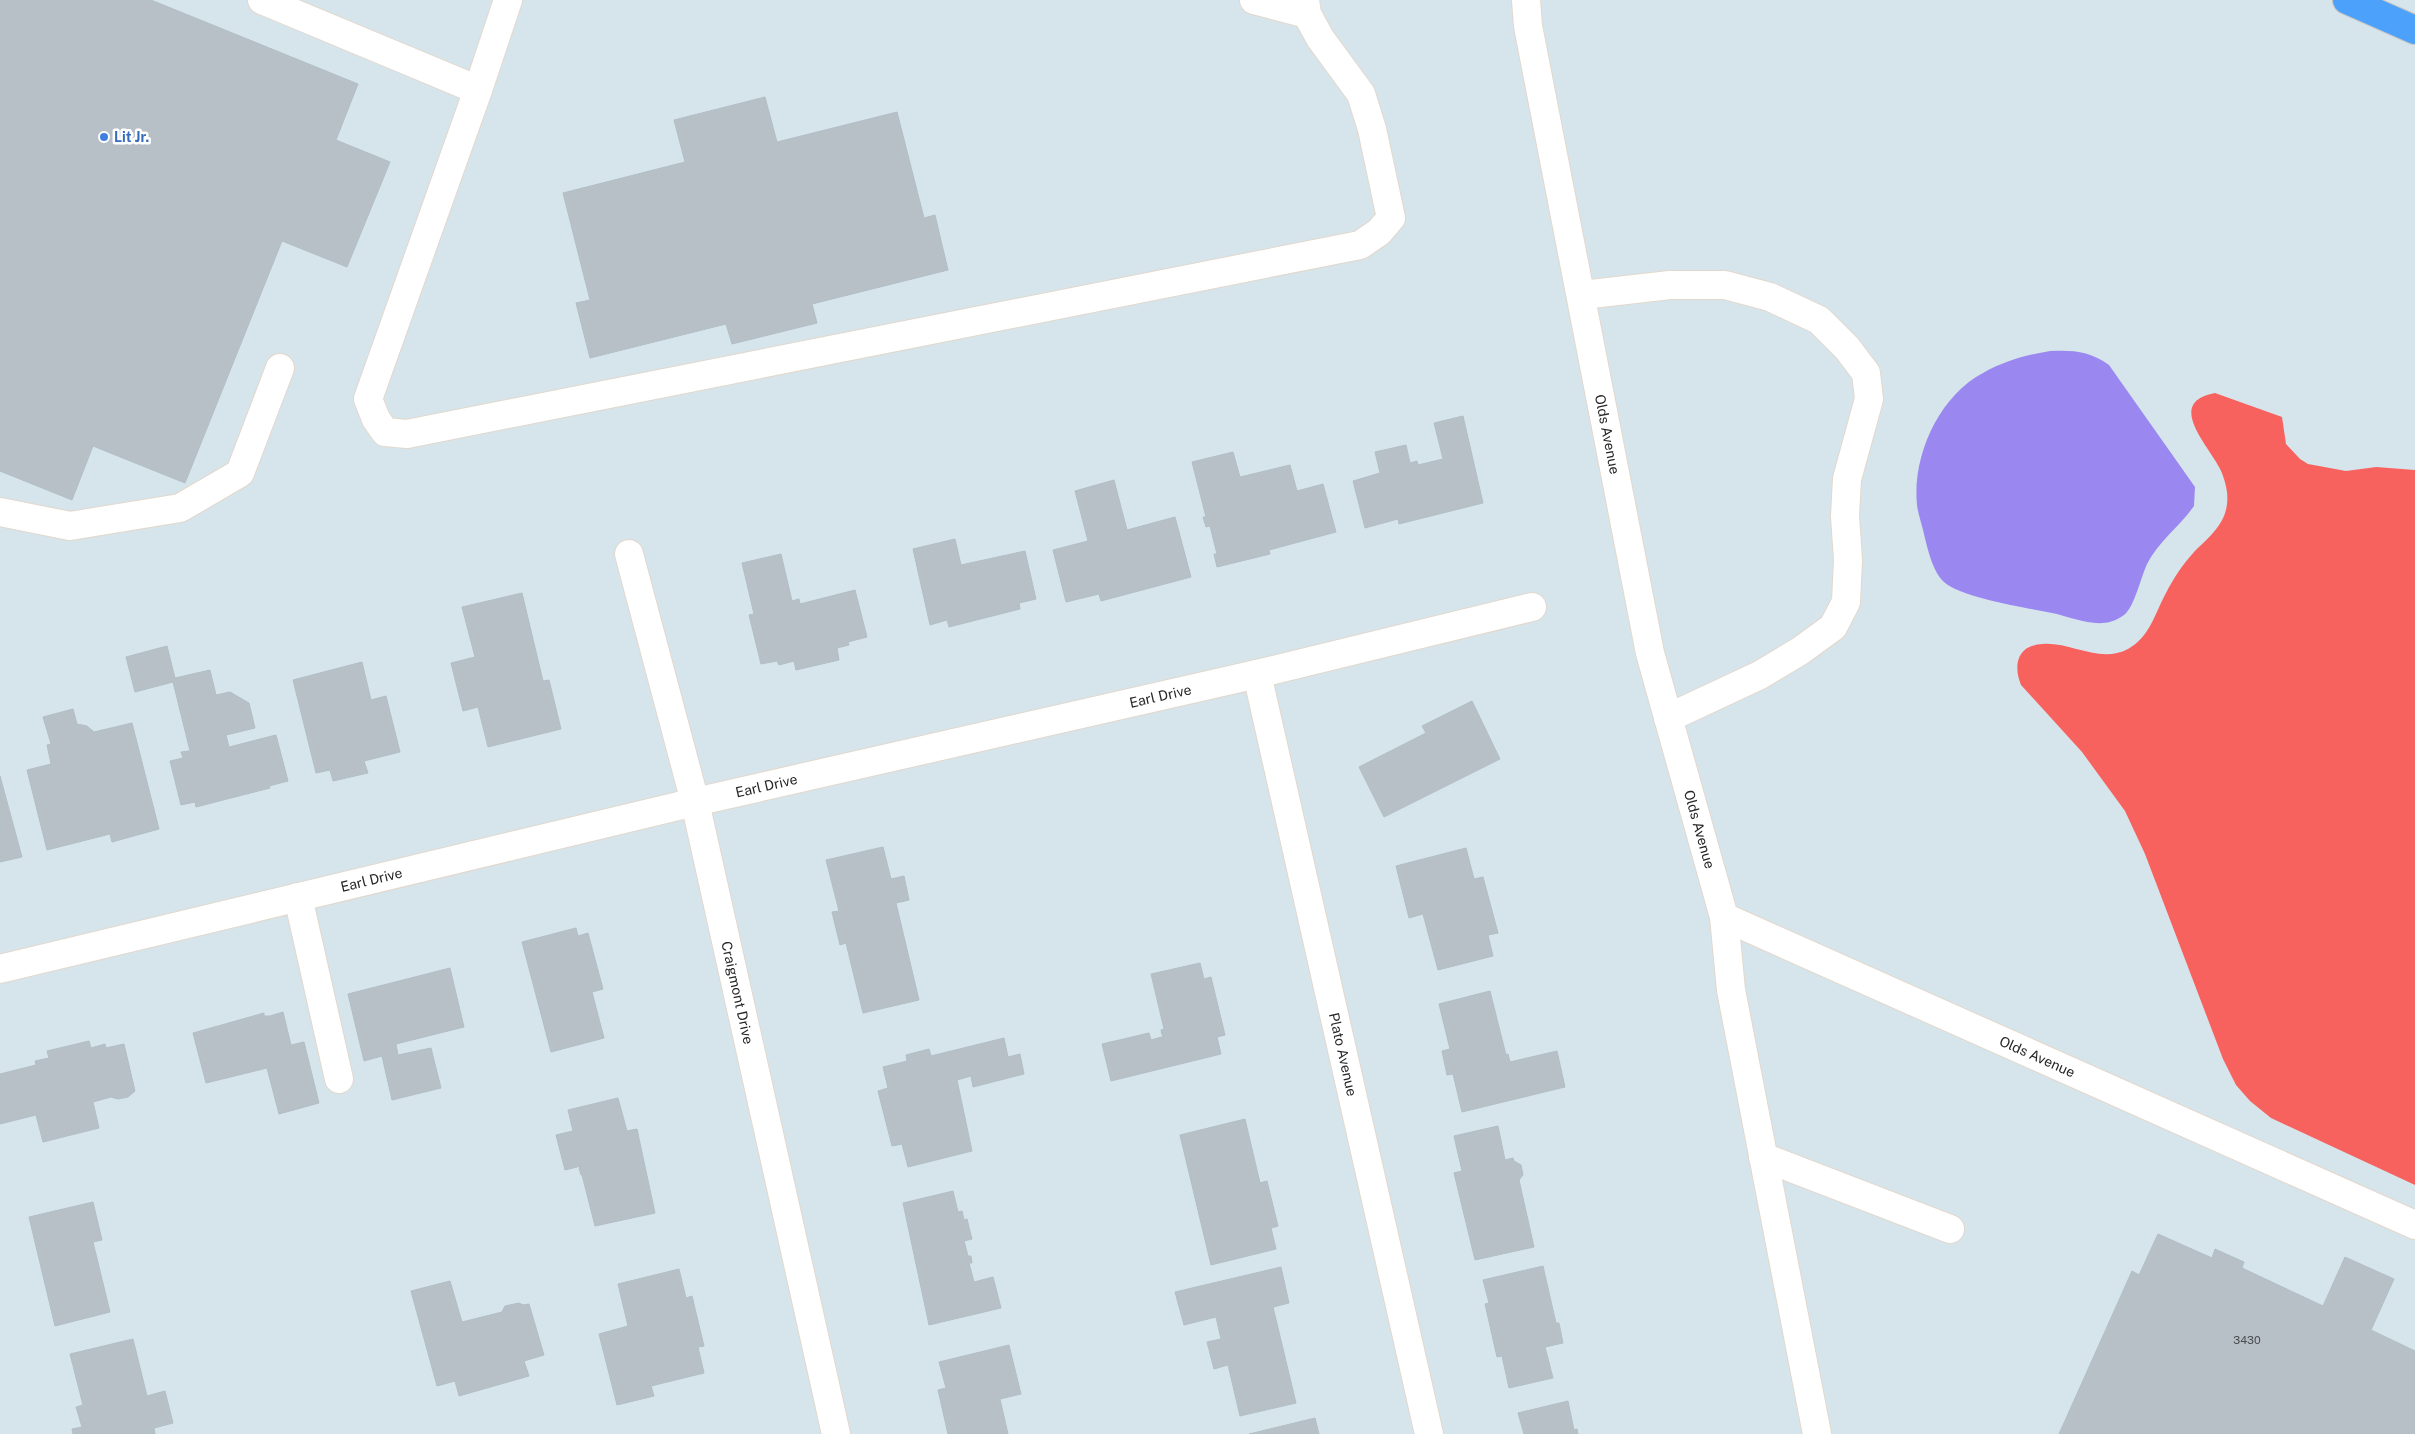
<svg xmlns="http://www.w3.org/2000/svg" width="2415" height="1434" viewBox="0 0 2415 1434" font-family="'Public Sans',sans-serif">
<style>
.pitch{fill:#9a88f0}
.water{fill:#f7625f}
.building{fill:#b7c0c6;stroke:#b1bec6}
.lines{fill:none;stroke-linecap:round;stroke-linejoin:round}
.minor-casing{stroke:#e2d8cc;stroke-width:30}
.major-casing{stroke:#c3c3c3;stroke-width:30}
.minor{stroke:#fff;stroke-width:28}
.major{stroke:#4ca1fb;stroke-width:28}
.shop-dot{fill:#3f7fe0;stroke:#fff;stroke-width:2}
.labels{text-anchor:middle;stroke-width:5;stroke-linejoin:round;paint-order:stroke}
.number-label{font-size:11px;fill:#4b4d4f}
.shop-label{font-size:14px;font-weight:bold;fill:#366cbe;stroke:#fff;text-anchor:start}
.street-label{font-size:14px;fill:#272727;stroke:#fff}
</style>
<rect width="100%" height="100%" fill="#d6e5eb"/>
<path class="pitch" d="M2050,351C2073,350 2090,351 2109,365L2195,487L2194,506C2180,526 2159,541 2147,564C2141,577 2134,608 2124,615C2102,632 2076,618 2052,613C2027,608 1962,598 1944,582C1932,571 1927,546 1923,530C1921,522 1918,513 1917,505C1912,456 1939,396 1983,373C2004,361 2026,355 2050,351Z"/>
<path class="water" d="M2215,393L2282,417L2286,444L2300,459L2308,464L2346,471L2376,467L2415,470V1185L2271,1118L2250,1101L2236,1085L2223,1059L2145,854L2125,811L2082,752L2021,685C2013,665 2017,645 2043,644C2071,642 2100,664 2128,649C2150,637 2155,613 2166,593C2173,579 2183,564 2194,552C2212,534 2230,521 2227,492C2226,484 2223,474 2219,467C2208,445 2165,402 2215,393Z"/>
<path class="building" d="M0,0H151L358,84L336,140L390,162L347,267L282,241L185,483L93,446L72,500L0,471Z
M765,97L777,142L897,112L924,218L935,215L948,270L812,304L817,323L732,344L726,324L590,358L576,303L590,300L563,193L685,162L674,120Z
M1463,416L1483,503L1399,524L1398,519L1365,528L1353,481L1380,473L1375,452L1406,445L1410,463L1417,461L1418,465L1443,459L1434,423Z
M1233,452L1240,477L1290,465L1297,491L1323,484L1336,532L1269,550L1270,554L1217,567L1214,554H1217L1210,526L1206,527L1203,517H1206L1192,462Z
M1114,480L1127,530L1175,517L1191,577L1101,601L1099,594L1066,602L1053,550L1088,541L1075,491Z
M955,539L961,565L1025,551L1036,599L1019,603L1020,609L949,627L947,620L930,625L913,549Z
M781,554L792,601L799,599L800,604L855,590L867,637L848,642L849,645L837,648L839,660L796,670L794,661L779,665L777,661L761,664L749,615L754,614L742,563Z
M522,593L543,681L549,680L561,729L488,747L478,707L463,711L451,663L475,657L462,607Z
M167,646L175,678L210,670L216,695L230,692L249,703L255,728L226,735L229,747L276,735L288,781L269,786L270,788L196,807L195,802L181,805L170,761L183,758L181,752L189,751L191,755L173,682L135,692L126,657Z
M362,662L371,700L386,696L400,752L364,761L368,773L333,781L330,770L316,773L293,680Z
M1472,701L1500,759L1384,817L1359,767L1426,733L1422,726Z
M73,709L77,724L87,726L94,732L132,723L159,829L112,842L110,834L47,850L27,770L51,764L47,745L51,744L43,717Z
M0,776L22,857L0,862Z
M883,847L891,879L904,876L909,900L896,903L919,1000L863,1013L846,943L840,945L832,912L839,911L826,860Z
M1466,848L1474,879L1483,877L1498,933L1488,935L1493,956L1438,970L1423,914L1409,918L1396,866Z
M576,928L578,936L588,933L603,989L592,992L604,1038L551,1052L522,942Z
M1200,963L1204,979L1211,977L1225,1035L1217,1037L1221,1054L1111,1081L1102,1044L1149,1033L1151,1040L1165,1036L1162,1035L1161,1030L1164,1029L1151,974Z
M450,968L464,1027L396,1044L398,1055L431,1048L441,1088L392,1100L382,1056L364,1061L348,994Z
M1490,991L1506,1055L1508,1054L1510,1062L1557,1051L1565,1087L1462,1112L1453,1074L1447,1075L1442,1051L1450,1049L1439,1004Z
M283,1012L291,1045L304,1042L319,1103L279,1114L267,1068L206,1083L193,1033L264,1013V1016H270Z
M1004,1038L1008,1057L1020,1054L1024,1074L973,1087L971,1076L957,1080L972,1151L908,1167L902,1144L892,1146L878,1091L888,1088L883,1067L907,1061L906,1055L929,1049L931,1056Z
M89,1041L91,1048L105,1044L106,1048L124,1044L135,1091L128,1097L118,1099L111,1097L93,1102L99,1128L43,1142L36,1115L0,1124V1074L36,1065L35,1061L49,1058L47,1051Z
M618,1098L627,1131L637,1129L655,1213L595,1226L582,1175H581L579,1168L581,1166L565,1170L556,1135L573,1131L568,1110Z
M1245,1119L1260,1183L1267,1181L1278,1226L1271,1228L1276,1249L1211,1265L1180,1135Z
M1498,1126L1505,1160L1513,1158L1514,1161L1521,1165L1523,1175L1519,1180L1534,1247L1475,1260L1454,1173L1462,1171L1454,1136Z
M953,1191L958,1212L962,1211L964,1220L967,1219L972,1239L964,1241L968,1256H971L972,1263H969L974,1282L993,1277L1001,1308L929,1325L903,1203Z
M93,1202L102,1240L93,1242L110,1312L55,1326L29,1217Z
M2158,1234L2212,1258L2215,1249L2244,1262L2242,1268L2323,1306L2345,1257L2394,1279L2371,1330L2415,1351V1434H2059L2132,1271L2139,1275Z
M1543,1266L1556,1323H1559L1563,1343L1545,1347L1553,1378L1509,1388L1502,1356L1497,1357L1485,1304L1489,1303L1483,1280Z
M1281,1267L1289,1303L1273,1307L1296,1403L1240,1416L1228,1365L1214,1369L1207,1342L1221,1339L1216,1317L1184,1325L1175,1292Z
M679,1269L686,1298L692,1296L704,1346L698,1347L704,1373L651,1386L654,1396L617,1405L599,1334L628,1326L618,1284Z
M450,1281L462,1322L502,1312L505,1306L519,1303L523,1305L529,1304L544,1355L524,1361L529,1376L459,1396L455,1381L437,1386L411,1291Z
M133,1339L147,1396L165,1391L173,1423L154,1428L155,1434H73L72,1429L82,1427L76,1407L83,1405L70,1354Z
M1009,1345L1021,1394L1000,1399L1008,1434H948L938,1390L946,1388L939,1362Z
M1568,1401L1574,1430L1577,1429L1578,1434H1524L1518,1413Z
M1315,1418L1319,1434H1249Z"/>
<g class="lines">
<g class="minor-casing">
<g id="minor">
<path d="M262,0L478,90"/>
<path d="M508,0L478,90L368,399L376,419L385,432L407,434L1360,245L1379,232L1391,218L1372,129L1361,94L1320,38L1307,14L1305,0"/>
<path d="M1254,0L1307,14"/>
<path id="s1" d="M1526,0L1528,26L1650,653L1724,917L2415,1225"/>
<path d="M1582,295L1670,285H1725L1770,297L1819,320L1847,348L1866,373L1869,399L1847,479L1845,516L1848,560L1846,602L1833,627L1800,651L1760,675L1668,718"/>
<path d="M0,512L70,526L180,508L240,473L280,368"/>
<path id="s2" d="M629,554L695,802L836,1434"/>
<path id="s3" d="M1257,674L1429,1434"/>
<path d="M298,897L339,1079"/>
<path d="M1724,917L1731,990L1817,1434"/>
<path id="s4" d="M0,969L695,802L1257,674L1532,607"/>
<path d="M1763,1157L1950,1229"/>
</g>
</g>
<g class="major-casing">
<path id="major" d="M2347,0L2415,30"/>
</g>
<use href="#minor" class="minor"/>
<use href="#major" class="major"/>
</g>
<circle class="shop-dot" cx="104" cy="137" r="5"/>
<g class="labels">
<g class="number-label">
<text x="2247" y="1344">3430</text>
</g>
<g class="shop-label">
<text x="114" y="142">Lit Jr.</text>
</g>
<g class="street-label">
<text dy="5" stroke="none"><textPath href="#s1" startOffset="442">Olds Avenue</textPath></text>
<text dy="5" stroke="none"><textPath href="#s4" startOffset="1192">Earl Drive</textPath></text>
<text dy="5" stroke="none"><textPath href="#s4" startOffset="788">Earl Drive</textPath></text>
<text dy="5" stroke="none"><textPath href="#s1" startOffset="848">Olds Avenue</textPath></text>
<text dy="5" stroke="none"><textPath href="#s4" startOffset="382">Earl Drive</textPath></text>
<text dy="5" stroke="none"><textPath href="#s2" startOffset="452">Craigmont Drive</textPath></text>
<text dy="5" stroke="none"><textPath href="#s3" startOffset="390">Plato Avenue</textPath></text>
<text dy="5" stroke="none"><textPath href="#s1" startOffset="1282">Olds Avenue</textPath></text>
</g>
</g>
</svg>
